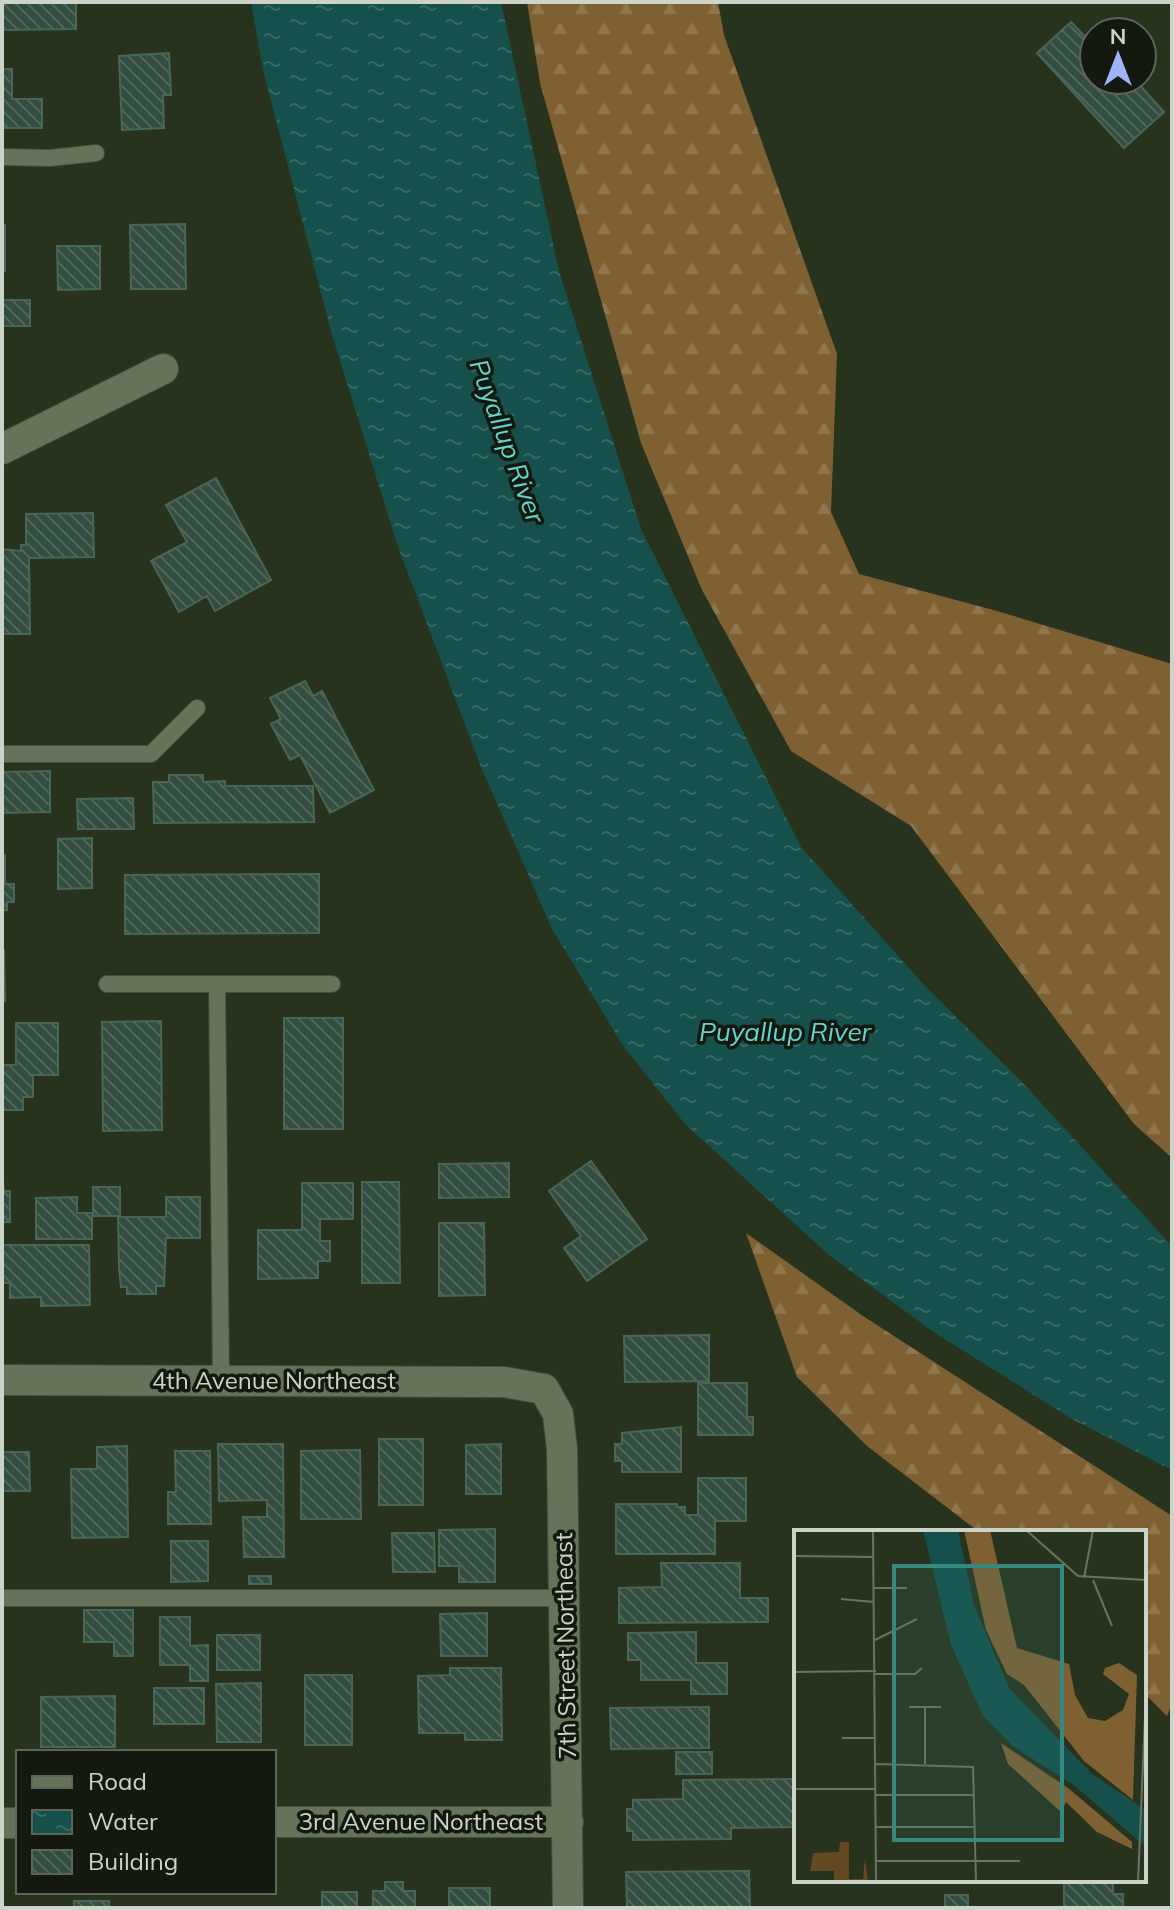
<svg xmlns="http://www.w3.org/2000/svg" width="1174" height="1910" viewBox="0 0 1174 1910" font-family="Mulish,sans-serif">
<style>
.forest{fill:url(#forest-firs)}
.water{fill:url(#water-ripples)}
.building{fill:url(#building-back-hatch);stroke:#4a6657;stroke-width:2}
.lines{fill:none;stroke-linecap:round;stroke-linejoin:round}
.lane-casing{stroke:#444f3c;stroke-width:18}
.street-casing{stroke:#444f3c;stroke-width:32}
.lane{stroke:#65735a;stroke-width:16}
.street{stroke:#65735a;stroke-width:30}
.labels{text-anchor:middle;stroke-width:7;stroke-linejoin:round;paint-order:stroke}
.street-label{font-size:24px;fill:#ccd4c7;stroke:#13190f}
.water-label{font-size:26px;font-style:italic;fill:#64d5cd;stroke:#13190f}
.inset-road{fill:none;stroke:#697361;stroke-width:2}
.view{fill:#358980;fill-opacity:0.15;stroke:#358980;stroke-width:4}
.inset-edge{fill:none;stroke:#ccd4c7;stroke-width:4}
</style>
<defs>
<pattern id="forest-firs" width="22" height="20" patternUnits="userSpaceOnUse" patternTransform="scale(2)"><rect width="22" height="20" fill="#7e6032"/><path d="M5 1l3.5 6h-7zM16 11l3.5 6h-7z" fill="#8f764e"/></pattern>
<pattern id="water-ripples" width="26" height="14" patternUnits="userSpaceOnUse" patternTransform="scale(2)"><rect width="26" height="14" fill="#15504c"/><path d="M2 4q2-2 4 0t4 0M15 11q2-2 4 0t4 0" fill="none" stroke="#366864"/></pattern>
<pattern id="building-back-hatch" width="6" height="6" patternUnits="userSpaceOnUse" patternTransform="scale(2)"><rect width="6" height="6" fill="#334e40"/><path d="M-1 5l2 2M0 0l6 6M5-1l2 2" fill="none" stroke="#4f675a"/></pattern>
</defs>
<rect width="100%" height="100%" fill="#27331d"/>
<path class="forest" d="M527,2H718L724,35L837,354L831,512L859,574L997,611L1172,664V1158L1134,1124L911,826L791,751L702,590L641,443L540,83Z
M746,1233L863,1316L1172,1516V1703L1167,1716L1144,1693V1532H979L867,1446L797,1377Z"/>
<path class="water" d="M251,2H501L559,271L641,529L801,847L925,986L1022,1082L1172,1246V1470L1072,1419L935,1333L830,1256L685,1124L622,1044L552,929L481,767L398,547L332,335L263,70Z"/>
<path class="building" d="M2,2H76V29L2,30Z
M1071,22L1094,46V80H1135L1164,112L1124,148L1037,53Z
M169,53L171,95H163L164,128L122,130L119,56Z
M2,69H12V99H42V128H2Z
M185,224L186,289H131L130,225Z
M2,225H5V271H2Z
M57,246H100V289L58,290Z
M2,300H30V326H2Z
M216,478L271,580L215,611L207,596L179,612L151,561L187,542L166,505Z
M93,513L94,557L29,558L30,634H2V549L21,551V545H26V514Z
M305,681L313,696L322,691L374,790L330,813L300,755L290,760L271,724L281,719L270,698Z
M50,771V812L2,813V772Z
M169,775H203V782L225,781V786H313L314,822L154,823L153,782H169Z
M133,798L134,829H78L77,799Z
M92,838V888L58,889V839Z
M2,855H5V884H14V902H7V910H2Z
M319,874V933L125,934V875Z
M2,950H4L5,1001H2Z
M284,1018H343V1129H284Z
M161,1021L162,1130L103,1131L102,1022Z
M16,1023H58V1075H33V1097H23V1110H2V1065H16Z
M591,1161L647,1239L587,1281L564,1248L581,1236L549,1191Z
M509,1163V1197L439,1198V1164Z
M2,1169L4,1191H10V1222H2Z
M362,1182H399L400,1283H362Z
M302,1183H353V1219H320V1241H330V1261H318V1278L258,1279V1230H302Z
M93,1187H120V1216H93Z
M77,1197V1213H92V1239H36V1198Z
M166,1197H200V1238H166L164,1286H156V1294H127V1287H121L119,1268L118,1217H166Z
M439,1223H484L485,1295L439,1296Z
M2,1245H89L90,1305L41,1306V1297L10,1298V1283H2Z
M709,1335V1381L625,1382L624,1336Z
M698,1383H747V1417H753V1435H698Z
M681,1427V1472H622V1461H615V1444H622V1433Z
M379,1439H423V1505H379Z
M218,1444H283L284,1557H244L243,1517H267V1500L219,1501Z
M501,1444V1494H466V1445Z
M127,1446L128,1537L72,1538L71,1469H97V1447Z
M360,1450L361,1519H301V1451Z
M175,1451H210L211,1524H168V1492H176Z
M2,1452H29L30,1491H2Z
M698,1478H746V1521H715V1554H616V1504H677V1507H685V1515H698Z
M495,1529V1582H459V1566H439V1530Z
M392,1533H434L435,1572H393Z
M171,1541H208V1581L171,1582Z
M661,1563H740V1598H768V1622L619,1623V1588L662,1587Z
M249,1576H271V1584H249Z
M84,1610H133V1656H114V1642H84Z
M487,1613V1656H441L440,1614Z
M160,1617H190V1646L208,1645V1681H190V1665H160Z
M696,1632V1663H727V1694H691V1680H641V1660H628V1633Z
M217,1635H260V1670H217Z
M450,1668H501L502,1740H465V1733H419L418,1676L450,1675Z
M305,1675H352V1745H305Z
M261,1683V1742H217L216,1684Z
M154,1688H204V1724H154Z
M115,1696V1747H41V1697Z
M709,1707V1748L611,1749L610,1708Z
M676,1752H712V1774H676Z
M796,1779V1827L731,1828V1839L633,1840V1831H627V1809H633V1800L683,1799V1780Z
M749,1871L750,1908H627L626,1872Z
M1064,1880H1113V1894H1123V1908H1068L1064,1905Z
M385,1882H403V1891H415V1908H373V1891H385Z
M449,1888H490V1908H449Z
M322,1892H357V1908H322Z
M945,1895H968V1908H945Z
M74,1901H109V1908H74Z"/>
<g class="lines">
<g class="lane-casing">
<path id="lane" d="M2,157L50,158L96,153
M2,754H151L197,708
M107,984H332
M217,984L221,1381
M2,1598H566"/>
</g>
<g class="street-casing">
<path id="street" d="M2,449L163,369
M2,1380L504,1382L544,1389L558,1414L562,1449L568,1908
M274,1822H568
M2,1823H18"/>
</g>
<use href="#lane" class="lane"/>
<use href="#street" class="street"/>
</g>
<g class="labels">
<g class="street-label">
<text x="274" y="1389">4th Avenue Northeast</text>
<text transform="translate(566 1646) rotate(-91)" y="8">7th Street Northeast</text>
<text x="421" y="1830">3rd Avenue Northeast</text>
</g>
<g class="water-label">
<text transform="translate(507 441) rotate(70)" y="9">Puyallup River</text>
<text x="785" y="1041">Puyallup River</text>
</g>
</g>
<g transform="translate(794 1530)">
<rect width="352" height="352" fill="#27331d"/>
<path d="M46,312H55V349H69L71,328L74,352H40V341H16L19,323L45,322Z" fill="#634922"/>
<path d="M170,0H196L223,118L275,134L281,165L294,188L311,191L329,180L335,164L309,144L311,138L325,133L343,145L339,270L290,231L230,155L213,144L192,100ZM207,213L274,258L338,312V319L303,302L272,272L267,282L214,234Z" fill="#7e6032"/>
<path d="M129,0H164L180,75L215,158L298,244L352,280V317L281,256L219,216L189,186L157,115Z" fill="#15504c"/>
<path class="inset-road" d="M79,0L82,352M232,0L284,46L352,50M0,26L80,27M290,48L299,0M299,50L318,96M80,58H113M47,69L80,72M81,110L123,89M0,142L82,141M81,144H121L128,138M115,177H147M131,177V234M48,208H82M82,234L179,237L182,352M0,259H82M82,265H181M82,297H181M82,331H226M344,352L352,162"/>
<path class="view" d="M100,36H268V310H100Z"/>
<rect width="352" height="352" class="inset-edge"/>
</g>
<rect width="1174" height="1910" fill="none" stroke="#ccd4c7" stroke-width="8"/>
<rect x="16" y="1750" width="260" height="144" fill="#13190f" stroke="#5d6459" stroke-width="2"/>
<rect x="32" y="1776" width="40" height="12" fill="#65735a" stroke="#5d6459" stroke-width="2"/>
<text x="88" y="1790" font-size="24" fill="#ccd4c7">Road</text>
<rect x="32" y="1810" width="40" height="24" fill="url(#water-ripples)" stroke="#5d6459" stroke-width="2"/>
<text x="88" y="1830" font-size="24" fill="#ccd4c7">Water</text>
<rect x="32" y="1850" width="40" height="24" fill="url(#building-back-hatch)" stroke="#5d6459" stroke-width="2"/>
<text x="88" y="1870" font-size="24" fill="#ccd4c7">Building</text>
<g transform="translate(1118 56)"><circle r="38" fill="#13190f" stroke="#5d6459" stroke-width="2"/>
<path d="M0-6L14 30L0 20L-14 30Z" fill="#a1b2fd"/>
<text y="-12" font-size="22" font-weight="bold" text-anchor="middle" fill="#ccd4c7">N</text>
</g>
</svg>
